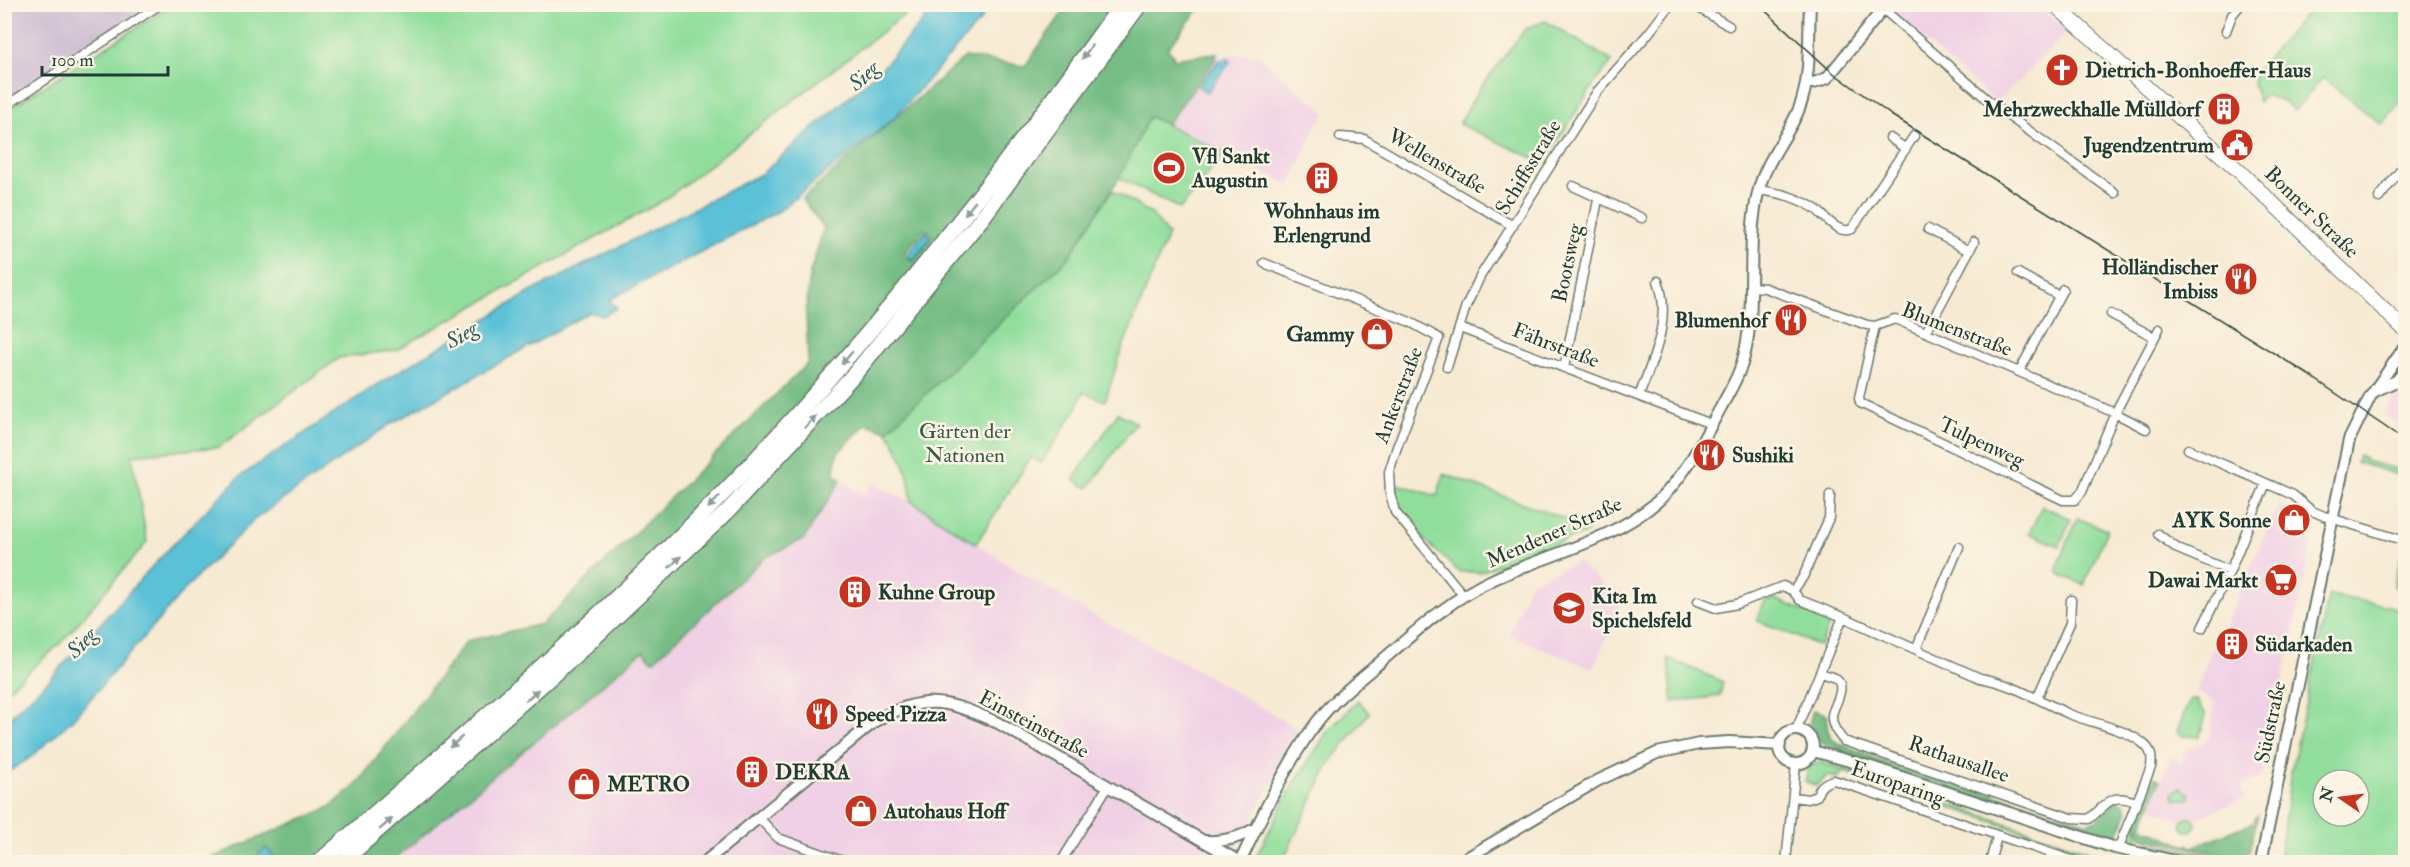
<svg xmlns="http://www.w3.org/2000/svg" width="2410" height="867" viewBox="0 0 2410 867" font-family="'IM FELL Double Pica',serif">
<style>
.built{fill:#f0d0e5}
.industrial{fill:#cebed2}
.green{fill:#91de9c;stroke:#588e68;stroke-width:1.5;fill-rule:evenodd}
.forest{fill:#74bd84;stroke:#4a7d5c;stroke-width:1.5;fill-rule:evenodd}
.water{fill:#5ac1d7;stroke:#3c7f86;stroke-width:1.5}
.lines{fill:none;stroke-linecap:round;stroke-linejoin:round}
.minor-casing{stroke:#6b7a6c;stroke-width:11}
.tertiary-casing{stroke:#6b7a6c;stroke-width:14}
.primary-casing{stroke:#6b7a6c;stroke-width:16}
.motorway-casing{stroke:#6b7a6c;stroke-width:18}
.minor{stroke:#fff;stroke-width:8}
.tertiary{stroke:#fff;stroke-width:10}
.primary{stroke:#fff;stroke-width:14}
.motorway{stroke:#fff;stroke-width:15}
.tram{stroke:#1f3d34;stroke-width:1.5}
.oneway{fill:#8f9e9a}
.labels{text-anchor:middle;stroke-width:5;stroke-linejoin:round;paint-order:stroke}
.poi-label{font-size:21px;font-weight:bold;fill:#1f3d34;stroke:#fcf5e5;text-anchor:start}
.street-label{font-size:21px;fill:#1f3d34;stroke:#fcf5e5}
.park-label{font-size:21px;fill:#365d49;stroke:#fcf5e5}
.water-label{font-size:22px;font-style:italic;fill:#2e5e5d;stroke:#fcf5e5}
</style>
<rect width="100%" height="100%" fill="#fcf5e5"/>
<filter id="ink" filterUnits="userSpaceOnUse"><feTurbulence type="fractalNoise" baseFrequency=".0167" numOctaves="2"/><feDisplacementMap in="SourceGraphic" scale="12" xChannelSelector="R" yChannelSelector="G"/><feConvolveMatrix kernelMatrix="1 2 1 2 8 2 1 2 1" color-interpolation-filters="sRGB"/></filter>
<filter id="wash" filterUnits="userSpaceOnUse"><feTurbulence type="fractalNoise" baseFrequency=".008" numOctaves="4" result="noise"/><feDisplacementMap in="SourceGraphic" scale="24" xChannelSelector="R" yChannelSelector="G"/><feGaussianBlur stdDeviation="1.35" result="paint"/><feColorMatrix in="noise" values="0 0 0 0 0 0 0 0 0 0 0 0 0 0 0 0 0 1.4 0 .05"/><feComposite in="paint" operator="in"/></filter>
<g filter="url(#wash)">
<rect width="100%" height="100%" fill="#f7ead3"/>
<path class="built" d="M1894,4L2037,5L2068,31L1997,103L1894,14Z
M1235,54H1257L1326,113L1317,124L1290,185L1167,124L1216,58Z
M2405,383V430L2383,413Z
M841,480L864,495L873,483H875L889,492L911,501L1015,569L1089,613L1185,663L1300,730L1229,862H391L644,651L653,660L764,558L804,539Z
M2279,503L2296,514L2298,519L2316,523L2262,777L2241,787L2244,798L2200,817L2179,820L2151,807L2170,757L2183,763L2182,757L2186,750L2209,740L2215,702L2196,692L2210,653L2217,644Z
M1578,562L1604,586L1625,594L1593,669L1509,635L1530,582Z"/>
<path class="industrial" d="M5,4H152V5L5,102Z"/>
<path class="green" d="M172,5H917L664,200L396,350L339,358L219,447L132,455L147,542L62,642L5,692V111Z
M2313,5H2405V96L2382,125L2323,78L2294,111L2286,103L2265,95L2259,102L2253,84L2255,73Z
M1545,21L1612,61L1592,87L1547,157L1542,160L1535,159L1459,124L1477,93L1525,29Z
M1149,116L1225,153L1180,209L1119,178Z
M1112,190L1152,214L1168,235L1121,352L1105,401L1083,392L1077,408L1041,463L1031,457L976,544L911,501C910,473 902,454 887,431L1069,257Z
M1118,413L1136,423L1088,488L1073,480Z
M2358,455L2365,458V461L2405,471V477L2356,462Z
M1444,474L1588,527V532L1480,572H1459C1440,554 1406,526 1397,501C1396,495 1395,488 1394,483L1437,496Z
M2042,506L2071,519L2059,546L2029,533Z
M2077,518L2107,530L2084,585L2059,574L2057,569Z
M2405,542V590L2395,588L2394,584Z
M2329,595L2389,606L2405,611L2406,819L2399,839L2401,854L2400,862H2279L2291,772ZM2323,780H2359V816H2323Z
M1775,599L1826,620L1829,625L1820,646L1758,621L1757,617L1765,601Z
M1668,658L1723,682L1720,696L1673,702Z
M2190,699L2197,700L2206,715L2199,737L2182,736L2177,731Z
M1358,700L1369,713L1330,763L1282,862H1253L1292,787L1327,732Z
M1818,762L1849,770L2120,862H2113L1842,771L1838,778L1827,776L1816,786L1805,781L1809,767Z
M2180,788L2190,794L2189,799H2176L2173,793Z
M2182 824a7 7 0 1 1 14 0a7 7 0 1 1-14 0Z
M2134,820L2136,823L2138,837L2136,844L2132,846L2128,836Z"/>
<path class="forest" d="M1068,5H1202L1167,49L1173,54L1174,59L1217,53L1216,58L1167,124L1149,117L1119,178L1069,257L887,431L866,424L837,454L835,474L841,480L804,539L764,558L653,661L643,651L391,862H270L275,858L255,857L260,862H202L330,807L356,785L467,641L542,624L808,363L806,311L810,273L824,228L802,199L965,57L1025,66ZM924,229L933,236L913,262L904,254Z
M1813,710L1828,715C1826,727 1827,734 1836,742L1885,762L2087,823L2097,820L2117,801L2124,803L2127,813L2118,835L2112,838L2071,829L1843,753L1841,750L1821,742L1809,724Z
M2155,777L2160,780L2142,827L2186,846L2188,844L2192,847L2255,822L2254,818L2258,816L2249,852L2240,858L2234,857L2143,838C2129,821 2147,794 2155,777Z
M2148,843L2216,856L2224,859L2227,862H2211L2156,851V848L2147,845Z"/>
<path class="water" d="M936,5H988L981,20L893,119L779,211L609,300L617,308L603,316L590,312L389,425L254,520L188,586L72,720L30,758L5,774V721L51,678L160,558L239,477L375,386L527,294L761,174L883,67Z
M1228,59L1230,62L1207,93L1198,86L1218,61Z
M925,232L931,237L913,260L907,255Z
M266,848L275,858L270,862H260L255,857Z"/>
</g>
<g filter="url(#ink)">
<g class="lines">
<g class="minor-casing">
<path id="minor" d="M1692,4L1729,26
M1883,9L1996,107L2115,193
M2226,31L2232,15L2241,4
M4,107L161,4
M1340,137L1364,139L1513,226
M1890,138L1906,149
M1573,186L1642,218
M1759,190C1769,192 1781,193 1791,197C1799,200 1810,205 1817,210C1826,218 1839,235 1852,229L1914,136
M2379,198L2406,163
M1928,229L1969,251
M1264,263L1410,322L1439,338L1397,447L1389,472L1390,493L1395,512L1464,596
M2018,273L2059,296
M1751,287L1765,288L1867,325L1875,326L1895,319L2115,413L2146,429
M2111,314L2154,337
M1875,326L1859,398L1860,403L2063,500H2075L2082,492L2115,413L2159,329
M1460,328L1711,424
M1926,332L1974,242
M1447,367L1466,306L1481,275L1597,92L1648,34L1671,4
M1564,368L1598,200
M2019,372L2063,289
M1639,396C1653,359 1672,320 1658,281
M2188,449L2293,495L2312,511L2324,516L2402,540L2404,547
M2158,534L2178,549L2230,571
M1793,591L1803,577L1829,518L1830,495
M1698,601L1716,608L1737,604L1783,586L1793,591L1800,600L1843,617L1796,730
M1843,617L1980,678C2011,683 2040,701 2069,714C2091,723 2129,729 2146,746C2152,752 2152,759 2151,767L2118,849
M2202,628L2230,571L2266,483
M1916,649L1959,547
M1821,673C1825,675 1832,676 1835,678C1848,687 1834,704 1832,715C1831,725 1837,733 1844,741L2071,818L2089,819C2108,804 2110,792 2136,802
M2037,698L2070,623L2071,600
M1793,797L1808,799L1817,796C1819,786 1825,782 1834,780L2077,862
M759,818L778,838L845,862
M1061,862L1108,786
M1786,862L1796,764
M1990,862L1997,837"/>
</g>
<g class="tertiary-casing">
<path id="tertiary" d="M1807,83H1814L1827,78L1887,4
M2375,391L2396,381L2406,370
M1779 747a17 17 0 1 1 34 0a17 17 0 1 1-34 0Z
M1813,751L1868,766L2115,848L2179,862
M1205,841C1225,842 1239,838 1256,828
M705,862L875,721C926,693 947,700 998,723L1240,862
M1240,862C1262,816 1284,768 1314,726C1331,702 1355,683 1378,664C1414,633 1450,599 1494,579C1548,554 1613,541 1658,501C1685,476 1703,440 1720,409C1727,396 1735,383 1740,369C1746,354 1748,337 1750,320C1753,278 1748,235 1758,193C1765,161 1787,138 1799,109C1812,76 1808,39 1810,4
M1460,862L1597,781L1657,753L1699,744L1729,742L1780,745
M2261,862L2349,440L2370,397L2406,345"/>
</g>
<g class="primary-casing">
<path id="primary" d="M2054,4L2239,171L2406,331"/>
</g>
<g class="motorway-casing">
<path id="motorway" d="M319,862C460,739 604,617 734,482C876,334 1003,171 1122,4
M342,862L582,649L729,510L857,371L982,218L1140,4"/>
</g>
<use href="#minor" class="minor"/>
<use href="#tertiary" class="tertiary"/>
<use href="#primary" class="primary"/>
<use href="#motorway" class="motorway"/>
<path class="tram" d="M1758,4L1832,72L1891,115L2309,375L2406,441"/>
</g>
<defs><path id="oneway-solid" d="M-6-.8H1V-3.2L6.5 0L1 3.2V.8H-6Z" transform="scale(1.5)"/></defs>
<g class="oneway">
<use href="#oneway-solid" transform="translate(1087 52) rotate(126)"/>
<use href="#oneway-solid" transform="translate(970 208) rotate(129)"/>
<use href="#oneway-solid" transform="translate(847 358) rotate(131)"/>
<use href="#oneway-solid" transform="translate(810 422) rotate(-47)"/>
<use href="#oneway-solid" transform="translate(714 502) rotate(135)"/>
<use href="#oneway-solid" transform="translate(675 562) rotate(-44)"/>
<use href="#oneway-solid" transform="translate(532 695) rotate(-42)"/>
<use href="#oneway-solid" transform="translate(456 742) rotate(139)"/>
<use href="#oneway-solid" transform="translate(386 824) rotate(-41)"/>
</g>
</g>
<defs>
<g id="church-disc" transform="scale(1.725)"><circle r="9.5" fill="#c8321e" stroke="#fcf5e5"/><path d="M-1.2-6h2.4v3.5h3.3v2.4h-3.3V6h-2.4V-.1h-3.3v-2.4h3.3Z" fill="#fff"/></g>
<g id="building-disc" transform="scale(1.725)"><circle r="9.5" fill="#c8321e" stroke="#fcf5e5"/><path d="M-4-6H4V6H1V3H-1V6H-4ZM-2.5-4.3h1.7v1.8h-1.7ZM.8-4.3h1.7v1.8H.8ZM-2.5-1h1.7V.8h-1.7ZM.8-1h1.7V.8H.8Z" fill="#fff"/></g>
<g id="civic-disc" transform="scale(1.725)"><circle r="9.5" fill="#c8321e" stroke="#fcf5e5"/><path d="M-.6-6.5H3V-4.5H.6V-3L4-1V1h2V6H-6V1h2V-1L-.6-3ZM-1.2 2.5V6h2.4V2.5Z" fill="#fff"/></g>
<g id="stadium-disc" transform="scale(1.725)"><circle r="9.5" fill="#c8321e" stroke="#fcf5e5"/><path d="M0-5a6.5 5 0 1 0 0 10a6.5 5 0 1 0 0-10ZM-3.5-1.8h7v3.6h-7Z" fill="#fff"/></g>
<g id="restaurant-disc" transform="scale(1.725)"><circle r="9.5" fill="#c8321e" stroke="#fcf5e5"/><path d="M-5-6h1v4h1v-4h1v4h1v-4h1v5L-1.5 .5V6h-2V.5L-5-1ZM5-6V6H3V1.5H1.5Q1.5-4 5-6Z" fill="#fff"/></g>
<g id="shop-disc" transform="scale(1.725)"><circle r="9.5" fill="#c8321e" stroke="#fcf5e5"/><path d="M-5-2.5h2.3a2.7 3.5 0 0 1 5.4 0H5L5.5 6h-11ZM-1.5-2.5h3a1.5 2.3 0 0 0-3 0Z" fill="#fff"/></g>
<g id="supermarket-disc" transform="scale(1.725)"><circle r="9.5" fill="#c8321e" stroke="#fcf5e5"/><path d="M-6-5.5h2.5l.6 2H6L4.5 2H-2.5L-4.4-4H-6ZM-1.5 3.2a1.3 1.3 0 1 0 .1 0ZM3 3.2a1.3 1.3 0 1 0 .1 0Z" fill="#fff"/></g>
<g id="school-disc" transform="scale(1.725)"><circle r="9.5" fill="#c8321e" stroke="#fcf5e5"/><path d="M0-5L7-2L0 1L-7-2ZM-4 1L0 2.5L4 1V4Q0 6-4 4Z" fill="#fff"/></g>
</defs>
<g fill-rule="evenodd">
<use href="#church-disc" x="2062" y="70"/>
<use href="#building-disc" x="2224" y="109"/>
<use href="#civic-disc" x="2237" y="145"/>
<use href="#stadium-disc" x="1169" y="168"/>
<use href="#building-disc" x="1322" y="178"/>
<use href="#restaurant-disc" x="2241" y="279"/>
<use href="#restaurant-disc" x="1791" y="320"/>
<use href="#shop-disc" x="1377" y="334"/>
<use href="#restaurant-disc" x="1709" y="455"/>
<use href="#shop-disc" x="2294" y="520"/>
<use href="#supermarket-disc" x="2281" y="580"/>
<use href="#building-disc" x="855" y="592"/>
<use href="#school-disc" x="1569" y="608"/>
<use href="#building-disc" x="2232" y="644"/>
<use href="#restaurant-disc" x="822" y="714"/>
<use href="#building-disc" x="752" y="772"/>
<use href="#shop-disc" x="584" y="784"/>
<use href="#shop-disc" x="861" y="811"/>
</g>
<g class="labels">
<g class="poi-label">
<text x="2085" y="77">Dietrich-Bonhoeffer-Haus</text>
<text x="2201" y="116" text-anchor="end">Mehrzweckhalle Mülldorf</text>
<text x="2214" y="152" text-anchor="end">Jugendzentrum</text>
<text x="1192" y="163">Vfl Sankt<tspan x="1192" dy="24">Augustin</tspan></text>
<text x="1322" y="218" text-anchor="middle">Wohnhaus im<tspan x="1322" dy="24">Erlengrund</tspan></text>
<text x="2218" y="274" text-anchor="end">Holländischer<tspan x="2218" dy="24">Imbiss</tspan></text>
<text x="1768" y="327" text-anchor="end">Blumenhof</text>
<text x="1354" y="341" text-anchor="end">Gammy</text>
<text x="1732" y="462">Sushiki</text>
<text x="2271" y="527" text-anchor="end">AYK Sonne</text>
<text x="2258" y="587" text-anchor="end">Dawai Markt</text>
<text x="878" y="599">Kuhne Group</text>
<text x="1592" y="603">Kita Im<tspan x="1592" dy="24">Spichelsfeld</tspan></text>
<text x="2255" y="651">Südarkaden</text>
<text x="845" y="721">Speed Pizza</text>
<text x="775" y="779">DEKRA</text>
<text x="607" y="791">METRO</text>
<text x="884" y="818">Autohaus Hoff</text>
</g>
<g class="street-label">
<text transform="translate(1437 161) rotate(30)" y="7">Wellenstraße</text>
<text transform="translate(1528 167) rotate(-59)" y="7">Schiffsstraße</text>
<text transform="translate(2312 212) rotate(44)" y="7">Bonner Straße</text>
<text transform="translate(1567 263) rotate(-78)" y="7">Bootsweg</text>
<text transform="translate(1957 329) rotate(21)" y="7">Blumenstraße</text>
<text transform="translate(1556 345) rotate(21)" y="7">Fährstraße</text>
<text transform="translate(1398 395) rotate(-69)" y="7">Ankerstraße</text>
<text transform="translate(1982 442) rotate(25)" y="7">Tulpenweg</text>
<text transform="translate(1554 532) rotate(-24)" y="7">Mendener Straße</text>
<text transform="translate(2270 722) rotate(-78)" y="7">Südstraße</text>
<text transform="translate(1034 724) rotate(28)" y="7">Einsteinstraße</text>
<text transform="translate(1959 759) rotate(19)" y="7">Rathausallee</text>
<text transform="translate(1898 783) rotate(19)" y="7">Europaring</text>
</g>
<g class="park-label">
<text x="965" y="438">Gärten der<tspan x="965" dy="24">Nationen</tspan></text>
</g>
<g class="water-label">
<text transform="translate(863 75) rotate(-43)" y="8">Sieg</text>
<text transform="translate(461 334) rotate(-31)" y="8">Sieg</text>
<text transform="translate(81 642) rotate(-47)" y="8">Sieg</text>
</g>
</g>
<rect width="2410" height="867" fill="none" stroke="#fcf5e5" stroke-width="24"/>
<g transform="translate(2341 798) rotate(284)"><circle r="28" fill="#fcf5e5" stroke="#a4ab9e" stroke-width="1.5"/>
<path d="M0-4.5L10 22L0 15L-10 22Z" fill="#c8321e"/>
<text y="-9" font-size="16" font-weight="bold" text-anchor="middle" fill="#1f3d34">N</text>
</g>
<path d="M42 66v9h126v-9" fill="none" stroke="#1f3d34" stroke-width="3"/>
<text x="51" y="66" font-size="18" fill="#1f3d34" stroke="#fcf5e5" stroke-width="4.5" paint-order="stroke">100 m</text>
</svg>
